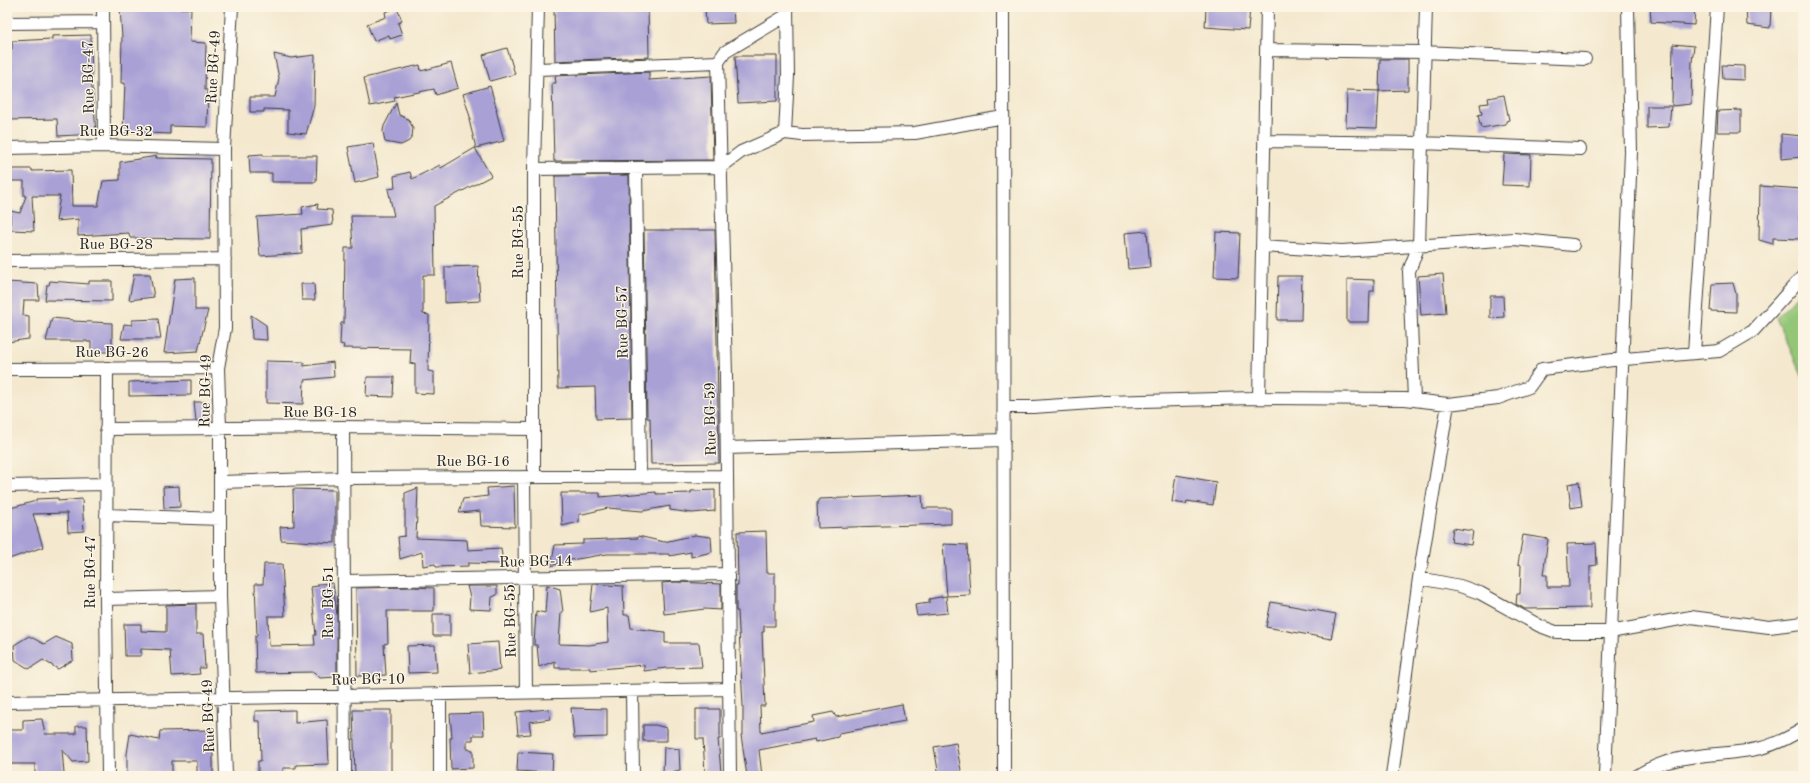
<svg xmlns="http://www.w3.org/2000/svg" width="1810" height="783" viewBox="0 0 1810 783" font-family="'Old Standard TT',serif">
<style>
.green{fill:#93c677;stroke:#58714a}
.building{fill:#a9a1d6}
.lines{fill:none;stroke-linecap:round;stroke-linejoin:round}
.street-casing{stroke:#3c3b37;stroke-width:14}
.street{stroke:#fff;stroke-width:12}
.labels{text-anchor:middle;stroke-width:3;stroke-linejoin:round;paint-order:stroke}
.street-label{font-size:15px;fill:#1c1c1c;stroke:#fcf5e5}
</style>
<rect width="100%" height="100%" fill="#fcf5e5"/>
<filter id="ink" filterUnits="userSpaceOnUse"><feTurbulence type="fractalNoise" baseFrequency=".025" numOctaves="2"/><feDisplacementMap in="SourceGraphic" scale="8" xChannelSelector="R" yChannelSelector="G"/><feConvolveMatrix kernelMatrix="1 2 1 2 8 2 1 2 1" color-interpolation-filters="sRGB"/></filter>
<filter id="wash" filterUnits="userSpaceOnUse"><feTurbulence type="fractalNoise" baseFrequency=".012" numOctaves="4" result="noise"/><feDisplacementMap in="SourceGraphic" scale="16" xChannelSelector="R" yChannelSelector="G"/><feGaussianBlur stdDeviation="0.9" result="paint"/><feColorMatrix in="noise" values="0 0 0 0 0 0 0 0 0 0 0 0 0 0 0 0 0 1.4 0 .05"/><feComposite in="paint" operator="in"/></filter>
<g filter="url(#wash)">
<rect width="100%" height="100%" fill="#f4e9cf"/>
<path class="green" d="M1803,289V378L1776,318Z"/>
<g id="blocks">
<path class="building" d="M161,7V9L191,8L190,42L206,43L205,90H208L207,127L170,126V134L123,132L125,83H121L122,37L120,8Z
M554,7H648L649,57L555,61Z
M705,7H733L734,23L706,24Z
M1206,7H1250L1248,30L1205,27Z
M1650,7H1695L1694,25L1651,22Z
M1746,7H1771L1770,28L1747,25Z
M397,8L402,21L398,23L402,35L390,39L389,35L374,41L367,24L386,17L385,12Z
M91,35L92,90H93L96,134L58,136L57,119L7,120V49H12V41L52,39V36Z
M1673,44L1694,46L1692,62L1691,104L1672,106Z
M507,48L515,74L490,81L483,55Z
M274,54L291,58L315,55L314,106L306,134L288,132V110L264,109V112H250V97H275L279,78Z
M735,56H777V101L738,103Z
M1380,59H1408V90L1379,91Z
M451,63L458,88L436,95L434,89L394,97L395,101L370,106L364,78L420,65L421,71Z
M1722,65L1744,66V80L1723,79Z
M649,72V80L711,76L713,160L554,161L552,83H556L555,76Z
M490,86L497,110H496L504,141L476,148L469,120H471L463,94Z
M1347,90L1379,91L1377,128L1346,127Z
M1504,95L1509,120L1506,121V124L1481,128L1478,115L1482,114L1480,104L1489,103L1488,98Z
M396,103L399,115L408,119L413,128L412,137L409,141L401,145L385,142L383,131L384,126Z
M1647,106H1671L1669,127L1647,128Z
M1741,110V132H1717L1718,111Z
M1781,134L1803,136V157L1781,159Z
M373,143L379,177L355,183L348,147Z
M475,148L491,176L434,206L435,275H423V314L429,315L428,371L434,372V394L415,393V363L410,364L411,349L343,348L344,345L340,344L341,323H344L345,248H353L351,216H394L388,189L395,188L394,176L410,172L412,179L440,165L441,168Z
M263,154V156H317L316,182H272V173H250L249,155Z
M1504,154L1531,155L1530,186L1502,185Z
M157,156L156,158L211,159L210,239L130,238L129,233L78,236V219L56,221L60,196H32L34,231L11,230L10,211L20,213L26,196H24V181H11L10,169H32V171L71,170L72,206H98L103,181L120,180V162Z
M629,175L632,418L596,419L595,387L558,388L555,176Z
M1760,186L1802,189L1799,220H1801L1802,239L1773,238V244L1759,240Z
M318,204L317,209L332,210L333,225L301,229L302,253L260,256L257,217L303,214L302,207Z
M644,230H715L719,463L651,464L650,418H647Z
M1147,231L1150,267L1128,269L1125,233Z
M1216,232L1240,233L1238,278L1214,277Z
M478,266L480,301L445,303V267Z
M134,274H150L154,297L129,300Z
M1443,274L1446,313L1421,315L1418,276Z
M1278,276H1302L1301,320H1277Z
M195,278V310H208L198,351L164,353L175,279Z
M1347,279L1374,280V291H1370L1369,322H1347Z
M50,281L89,284V281H112V301L45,300L47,285H49Z
M7,282L38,284L39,300H24L23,315L29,316V339L7,342L10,313H7Z
M1733,283L1736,294V312L1710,311L1712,284Z
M301,284H314L315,300H302Z
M1490,296H1503L1504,317L1490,318Z
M251,315L266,325L267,340L252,339Z
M52,318L73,320V321L112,323V352H91V342H87V341H46Z
M158,319L161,339H121L124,324L132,325V320Z
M266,361L304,362V366L333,362L334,377L304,380L303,404L266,403Z
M367,377H394L393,397L366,396Z
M191,380V395L129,396V382Z
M194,402H207L209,421H196Z
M1176,475L1216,482L1213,505L1187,501L1186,504L1172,502Z
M1579,482L1582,506L1571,508L1568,484Z
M179,486L180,507L164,508L163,487Z
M514,486L515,527L481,526L480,511L459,513L463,499L488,496L487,488Z
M418,488L416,538L467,540L468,550L501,548L503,564L468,563V566L436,567L435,564L423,566L422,552L400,559L398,537L405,536V493Z
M293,489L335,490V543L281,540L280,527L294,526Z
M715,490V511L692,513L670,510V506L642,511L608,508L583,514H579V522L562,526L561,493H600V497L656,492V494L691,493V491Z
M922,495L923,508H951V524L818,528L817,503L819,499Z
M58,498V501L82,499L84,531L68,532L67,513L33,514L43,547L9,559L7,551V509L36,501V499Z
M1453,528L1473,531L1471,545L1451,542Z
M766,531L767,573H775V626H764V632H762L765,706H760L761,732L814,722L813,716L833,712L836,717L902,704L905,721L839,733L838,737L816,742L815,739L759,750L762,776H747L741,735H743V706L738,611H736V585H738L737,532Z
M695,535L711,537L712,552L691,557V552L669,556V554H607L571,560L551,566L555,545L583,544V540L638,538V536L664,542Z
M1523,535L1548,539L1543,575H1547V587H1569L1567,544L1596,543L1597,565L1590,566V608L1525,609L1516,604L1517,594H1520L1521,565L1518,564Z
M943,544L967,545L970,595L947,596Z
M264,564H282L285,616H268L269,646L315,645L314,635H316L311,587L318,586V584L333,583L337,615V677L320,678L314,672L256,673L255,636H257L255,584H263Z
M676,582L721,584V610L705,609L664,614L662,583Z
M593,584L623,586L624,615H629L631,628L665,632V643H699L702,667L666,668L644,671V665L590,670V668H555V661L539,667L537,645H534L536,611L545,613L547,585L560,589L563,612H561L559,644L589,645L608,642L607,608L590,612Z
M467,586H497V595L492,597L491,610L469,609L470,597Z
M413,587L434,588V611H387L388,643L384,644L386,675L357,676L356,588Z
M946,596L948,613L917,616L915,605L929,603V599Z
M1271,602L1336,614L1331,639L1266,627Z
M196,604V634H203L205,668H199L200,674L172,676L170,650L141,649V656H125L124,624H141V631L166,632V605Z
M433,614H450V636H433Z
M29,636L44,644L56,637L72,644L73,660L58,669L43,660L29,669L15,660L14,645Z
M498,642L500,670L470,673L468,644Z
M435,645L437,672L408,673L407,646Z
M571,708L607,709V737L574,738Z
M549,709L550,719L529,722L531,734L518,735L516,712Z
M696,709H720V739H718L721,772L705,773L703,739H696Z
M295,710V723L327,720L329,764L296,765V768H283V776H258V761H261L260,721H255V711Z
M353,710H391V776H355Z
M483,713L484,735H473V740H467V749L473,750V768L451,769L450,738H452L450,714Z
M42,719L45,734H76V726H87L88,761L73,762L62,749L64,774L35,776V764H7V730H23V720Z
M643,725H655L667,728V741H643Z
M213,730V776H197V761H172V776H127V754L130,734L159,740L160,731Z
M956,743L962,776H939L934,747Z
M664,747L679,749L680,770L663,774Z
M518,752L553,754L552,773L517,771Z"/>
</g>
</g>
<g filter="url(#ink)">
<use href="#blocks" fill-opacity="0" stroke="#3c3b37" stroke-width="1"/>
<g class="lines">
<g class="street-casing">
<path id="street" d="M103,7L104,146
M1003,7L1004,776
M7,23L103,22
M1266,50L1423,52L1585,59
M718,62L726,375L730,776
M718,62L725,52L787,15
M538,69L718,62
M785,133L788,76L787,7
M1264,141L1421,143L1580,149
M7,148L104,146L224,149
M636,168L640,476
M534,169L721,167L741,152L785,133L802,135L915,133L1003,117
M1262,246L1342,251L1514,239L1573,245
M7,261L225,259
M1694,353L1717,7
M107,368L106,599L108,776
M7,369L218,368
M1259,398L1267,7
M1414,400L1409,271L1419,245L1426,7
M1004,407H1033L1106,402L1253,398L1405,399L1448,404L1498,398L1529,387L1542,369L1613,360L1719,351L1753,331L1803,276
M343,427L345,776
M106,429L343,427L534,429
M727,448L1004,440
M534,476V169L538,7
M524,477L526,693
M220,482L344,478L727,476
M7,486L106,484
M106,515L220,519
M1419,578L1460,586L1480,593L1540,626L1556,632H1610L1691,617L1769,627L1803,623
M344,581L728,574
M106,599L220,596
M632,691L633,776
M440,694V776
M7,702L729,689
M226,776L220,596V428L218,368L225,328L224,149L232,7
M1392,776L1419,578L1448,404
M1605,776L1631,152L1628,7
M1637,776C1676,750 1719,758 1761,748C1777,744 1790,737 1803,729"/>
</g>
<use href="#street" class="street"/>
</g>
</g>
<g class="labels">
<g class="street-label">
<text transform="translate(213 67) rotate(-87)" y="5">Rue BG-49</text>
<text transform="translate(88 77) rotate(-91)" y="5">Rue BG-47</text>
<text x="116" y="136">Rue BG-32</text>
<text transform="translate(518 242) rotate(-90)" y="5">Rue BG-55</text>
<text x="116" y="249">Rue BG-28</text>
<text transform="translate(622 322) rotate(-91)" y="5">Rue BG-57</text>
<text x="112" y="357">Rue BG-26</text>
<text transform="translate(205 391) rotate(-89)" y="5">Rue BG-49</text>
<text x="320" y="417">Rue BG-18</text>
<text transform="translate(710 419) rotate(-91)" y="5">Rue BG-59</text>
<text x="473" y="466">Rue BG-16</text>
<text transform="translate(536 561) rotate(-1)" y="5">Rue BG-14</text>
<text transform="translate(90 572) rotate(-90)" y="5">Rue BG-47</text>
<text transform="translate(328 602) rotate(-90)" y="5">Rue BG-51</text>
<text transform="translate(510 621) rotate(-91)" y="5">Rue BG-55</text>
<text transform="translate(368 679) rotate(-1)" y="5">Rue BG-10</text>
<text transform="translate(208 716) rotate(-92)" y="5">Rue BG-49</text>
</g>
</g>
<rect width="1810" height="783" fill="none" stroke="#fcf5e5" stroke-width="24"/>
</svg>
